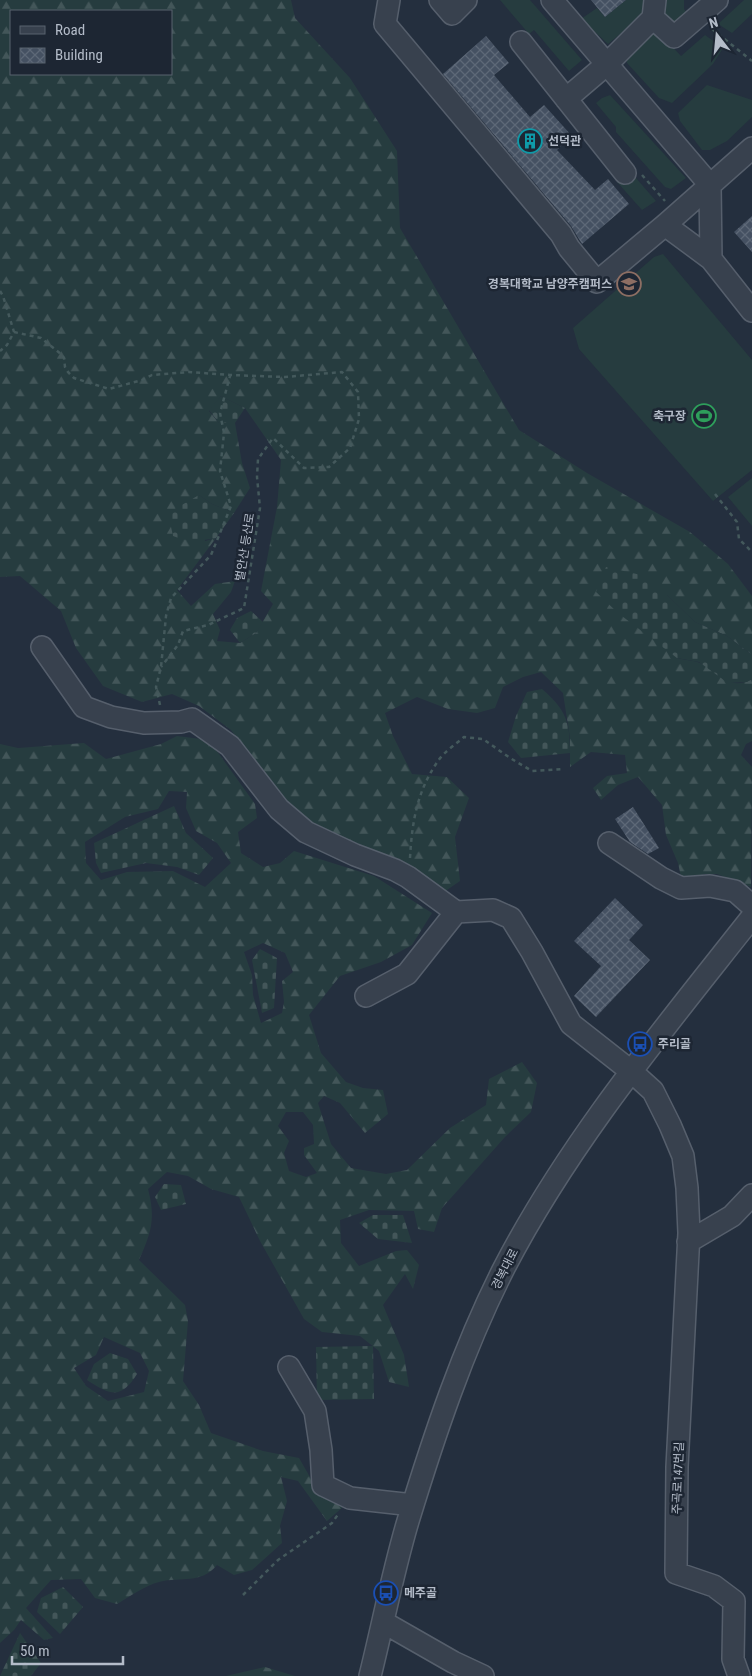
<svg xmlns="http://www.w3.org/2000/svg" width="752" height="1676" viewBox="0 0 752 1676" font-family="'Roboto Condensed','Noto Sans KR',sans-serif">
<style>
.forest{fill:url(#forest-firs);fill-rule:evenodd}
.cemetery{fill:url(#cemetery-stones)}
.garden{fill:#263c3f}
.building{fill:url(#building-cross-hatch)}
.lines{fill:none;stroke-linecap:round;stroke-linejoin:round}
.minor-casing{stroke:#565f6c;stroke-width:24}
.path{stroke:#44595c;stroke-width:2.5;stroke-dasharray:4 4;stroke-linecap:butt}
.minor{stroke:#38414e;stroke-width:21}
.labels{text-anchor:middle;stroke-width:5;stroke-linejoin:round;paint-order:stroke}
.poi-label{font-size:12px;font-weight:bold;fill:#b4bcc9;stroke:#1d2633;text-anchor:start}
.street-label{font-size:12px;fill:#b4bcc9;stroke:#1d2633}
</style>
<defs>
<pattern id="forest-firs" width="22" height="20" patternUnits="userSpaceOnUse" patternTransform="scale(1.25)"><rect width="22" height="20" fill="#263c3f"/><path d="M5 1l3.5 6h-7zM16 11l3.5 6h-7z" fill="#435659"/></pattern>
<pattern id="cemetery-stones" width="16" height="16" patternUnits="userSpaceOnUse" patternTransform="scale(1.25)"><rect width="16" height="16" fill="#263c3f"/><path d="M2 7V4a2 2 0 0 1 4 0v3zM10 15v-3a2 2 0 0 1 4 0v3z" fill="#435659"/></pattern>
<pattern id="building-cross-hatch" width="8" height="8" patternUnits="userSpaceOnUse" patternTransform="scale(1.25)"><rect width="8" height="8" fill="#455162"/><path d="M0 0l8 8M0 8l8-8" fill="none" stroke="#5d6877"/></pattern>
</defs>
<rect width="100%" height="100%" fill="#242f3e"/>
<path class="forest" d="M0,0H291L295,18L350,78L397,151L400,228L519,430L587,473L690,532L728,564L752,596V655L727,636L695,622L667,595L677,658C684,660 693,660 700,663C718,672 729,692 752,679V741L746,744L741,755L752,767L751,887L717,874H705L692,878L681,877L678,863L666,835L662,805L638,777L618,785L601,800L593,788L607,776L627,773L625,755L591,752L570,767V738L563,693L541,672L523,677L503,687L495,708L477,713L448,709L417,697L385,713L393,736L412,774L447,777L469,798L455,837L460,881L441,894L310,827L282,797L231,730L199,706L172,694L142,702L103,686L76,648L61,611L20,576L0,577ZM11,11H171V74H11ZM221,396L245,408L281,460L277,507L261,591L273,604L256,633L240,643L217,641L220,630L213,614L231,592L235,581L215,584L191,606L177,590L216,538L205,541L199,495L212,504L234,513L250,488L242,463L235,423H219L209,411Z
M177,736L209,740L255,804L257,818L238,832L241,853L263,867L280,863L294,851L374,876L432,913L412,945L381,962L340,976L309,1015L321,1053L346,1082L363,1088L383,1090L388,1114L365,1133L340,1103L324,1096L318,1103L331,1144L351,1168L386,1174L407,1170L450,1128L486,1105L489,1079L522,1062L537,1083L531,1112L505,1137L442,1208L434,1232L418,1229L414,1211L369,1210L340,1220L341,1243L359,1266L396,1251L407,1250L419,1265L413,1289L405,1274L383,1305L404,1355L409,1387L389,1382L379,1351L360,1336L322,1332L304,1319L260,1241L239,1197L211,1189L188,1176L167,1172L148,1189C156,1219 151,1233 139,1260L185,1305L188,1321L183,1381L199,1405L211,1433L263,1451L299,1458L318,1491L344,1506L327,1521L298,1481L281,1477L287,1501L280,1526L282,1543L252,1570L234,1575L217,1565C200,1585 182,1576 159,1582C146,1585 129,1597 117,1604L95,1598L81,1579L51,1580L26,1608L53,1638L44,1640L21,1620L14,1630L0,1643V744L18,748L84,743L106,759L161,744ZM169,791L187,792L186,808L196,831L217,843L231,863L205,887L173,871L127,872L101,880L86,863L85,842L125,817L158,809ZM263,943L285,953L293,972L282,981L284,1002L282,1013L261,1023L253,995L252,975L244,952ZM286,1112H303L313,1125L314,1144L304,1148V1155L317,1173L306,1177L289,1171L284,1153L289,1141L278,1126ZM104,1337L140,1353L149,1371L144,1392L108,1401L86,1386L74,1368L96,1355Z
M265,1667L295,1676H226Z"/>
<path class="cemetery" d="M221,396L245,408L235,423H219L209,410Z
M199,495L212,504L234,513L216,538C201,541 187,542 173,536L168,513Z
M606,567L641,575L667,595L695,622L727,636L752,655V679L747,682L728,683L699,662L677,658L618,613L596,592Z
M251,611L263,622L256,633L240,643L230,630L237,618Z
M542,689C566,710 570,721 570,753L521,758L508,742L516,716L527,692Z
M174,806L186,833L213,858L199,875L177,867L146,863L101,873L96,863L94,843Z
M260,949L277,958L274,1008L262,1013L252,960Z
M164,1184L181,1185L186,1204L161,1210L155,1197Z
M373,1215H403L412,1243L378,1239L359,1223Z
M373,1346L374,1399L317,1400L316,1347Z
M110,1353L128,1359L137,1374C121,1400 110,1395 87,1380L94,1364Z
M63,1587L83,1607L60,1634L37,1612L41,1598Z
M20,1633L41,1663L31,1676H0Z"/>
<path class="garden" d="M500,0H530L582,60L569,71L534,30L529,34Z
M626,0H648L647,12L608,44L581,19L597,8L605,17Z
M663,0H684V9L690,16L676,27L664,15Z
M744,0H752V14L732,33L718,24Z
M654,31L664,38L681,56L705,35L723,48L713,64L672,103L659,98L627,63L626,55Z
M707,85L752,100V117L727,141L710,150H702L680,121L678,113Z
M610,95L686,178L671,189L665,187L616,132V127L596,103L602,98Z
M629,170L656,201L642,210L617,182Z
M663,254L752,360V470L713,501L579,349L573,328L654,257Z
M752,478V526L728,497Z"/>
<path class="building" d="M591,0H626L605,17Z
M486,36L509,63L494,75L530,117L544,105L572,136L557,150L595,190L608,179L629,204L582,244L571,226L443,74Z
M752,216V252L734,232Z
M633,807L659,848L648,854L630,842L615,819Z
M615,898L643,925L629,940L650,960L596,1017L574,996L601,966L574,941Z"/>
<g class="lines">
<g class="minor-casing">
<path id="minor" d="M389,0L385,24L561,234L569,248L597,282L665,225L752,148
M440,0L452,14L466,0
M552,0L710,185L711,259
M653,18L674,37L717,0
M521,42L625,173
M566,99L607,64L653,18L655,0
M665,225L711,259L752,311
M42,647L84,707L111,717L144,723L181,722L192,719L230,746L279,809L306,832L355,855L395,870L408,877L456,912L493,910L511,918L532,952L571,1024L632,1072L653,1091L670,1125L683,1156L687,1188L689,1233L677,1467L676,1573L714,1586L734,1601L733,1659L739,1676
M609,843L661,878L681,888L710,886L735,891L752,906
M366,996L407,974L456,912
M688,1242L732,1216L752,1195
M289,1367L315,1411L321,1450L323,1485L350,1498L413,1505
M383,1622L453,1662L483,1676
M370,1676C383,1624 393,1571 408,1521C434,1436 463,1349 503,1270C569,1142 663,1030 752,917"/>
</g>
<path class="path" d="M712,29L752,61
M642,175L665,201
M0,291L3,296L14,332L7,345L0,351
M14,332L41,338L61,354L64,358L65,367L68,372L74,378L109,389L142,380L152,375L189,372L230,375L285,377L342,372L358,392L359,419L350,448L329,467L304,468L273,438L258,459L257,477L260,508L244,608L208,625L183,631L178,645L161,667
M715,494L737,522L739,539L752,552
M160,705L156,687L161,667L166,616L171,598L211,555L231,506L220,471L224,433L220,413L230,376
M410,858C412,822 417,791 438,761C444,752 456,744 464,737L483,739L510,758L532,771L563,769
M243,1595L278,1560L332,1523L339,1513"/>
<use href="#minor" class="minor"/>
</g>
<defs>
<g id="building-ring" transform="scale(1.25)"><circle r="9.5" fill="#1d2633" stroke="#0f9aa8" stroke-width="1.5"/><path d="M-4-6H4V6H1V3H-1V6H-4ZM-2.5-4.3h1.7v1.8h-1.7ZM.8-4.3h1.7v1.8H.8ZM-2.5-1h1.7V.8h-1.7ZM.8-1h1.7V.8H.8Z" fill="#0f9aa8"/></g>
<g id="university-ring" transform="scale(1.25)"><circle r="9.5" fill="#1d2633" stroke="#8d6e63" stroke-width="1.5"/><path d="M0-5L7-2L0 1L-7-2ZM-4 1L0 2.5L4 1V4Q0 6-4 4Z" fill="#8d6e63"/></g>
<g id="stadium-ring" transform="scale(1.25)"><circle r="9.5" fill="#1d2633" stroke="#2e9e5b" stroke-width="1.5"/><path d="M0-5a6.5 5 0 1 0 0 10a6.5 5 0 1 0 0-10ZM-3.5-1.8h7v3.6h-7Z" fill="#2e9e5b"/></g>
<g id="bus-ring" transform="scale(1.25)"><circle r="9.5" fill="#1d2633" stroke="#1a4fb4" stroke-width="1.5"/><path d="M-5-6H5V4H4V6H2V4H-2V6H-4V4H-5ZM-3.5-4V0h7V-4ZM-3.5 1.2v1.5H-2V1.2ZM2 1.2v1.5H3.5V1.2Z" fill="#1a4fb4"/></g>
</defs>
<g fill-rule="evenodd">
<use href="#building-ring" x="530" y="141"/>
<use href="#university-ring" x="629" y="284"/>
<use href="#stadium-ring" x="704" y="416"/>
<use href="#bus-ring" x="640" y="1044"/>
<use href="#bus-ring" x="386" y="1593"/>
</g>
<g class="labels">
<g class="poi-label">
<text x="548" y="145">선덕관</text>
<text x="612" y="288" text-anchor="end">경복대학교 남양주캠퍼스</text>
<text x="686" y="420" text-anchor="end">축구장</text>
<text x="658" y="1048">주리골</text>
<text x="404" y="1597">메주골</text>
</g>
<g class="street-label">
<text transform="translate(245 547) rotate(-81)" y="4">벌안산 등산로</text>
<text transform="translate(505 1269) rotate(-63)" y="4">경복대로</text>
<text transform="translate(678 1478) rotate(-88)" y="4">주곡로147번길</text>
</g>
</g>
<rect x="10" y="10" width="162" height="65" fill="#1d2633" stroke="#59626f"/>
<rect x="20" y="26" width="25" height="8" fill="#38414e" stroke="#59626f"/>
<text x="55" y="35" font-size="15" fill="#b4bcc9">Road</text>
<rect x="20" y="48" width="25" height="15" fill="url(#building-cross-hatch)" stroke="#59626f"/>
<text x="55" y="60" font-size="15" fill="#b4bcc9">Building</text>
<g transform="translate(717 35) rotate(344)" stroke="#1d2633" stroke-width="4" paint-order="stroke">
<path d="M0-4L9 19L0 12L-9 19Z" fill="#b4bcc9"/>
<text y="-8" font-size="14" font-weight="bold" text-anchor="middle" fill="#b4bcc9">N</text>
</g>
<path d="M12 1656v8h111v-8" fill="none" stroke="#b4bcc9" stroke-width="2.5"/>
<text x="20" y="1656" font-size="15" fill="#b4bcc9" stroke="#1d2633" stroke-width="4" paint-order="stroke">50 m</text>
</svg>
